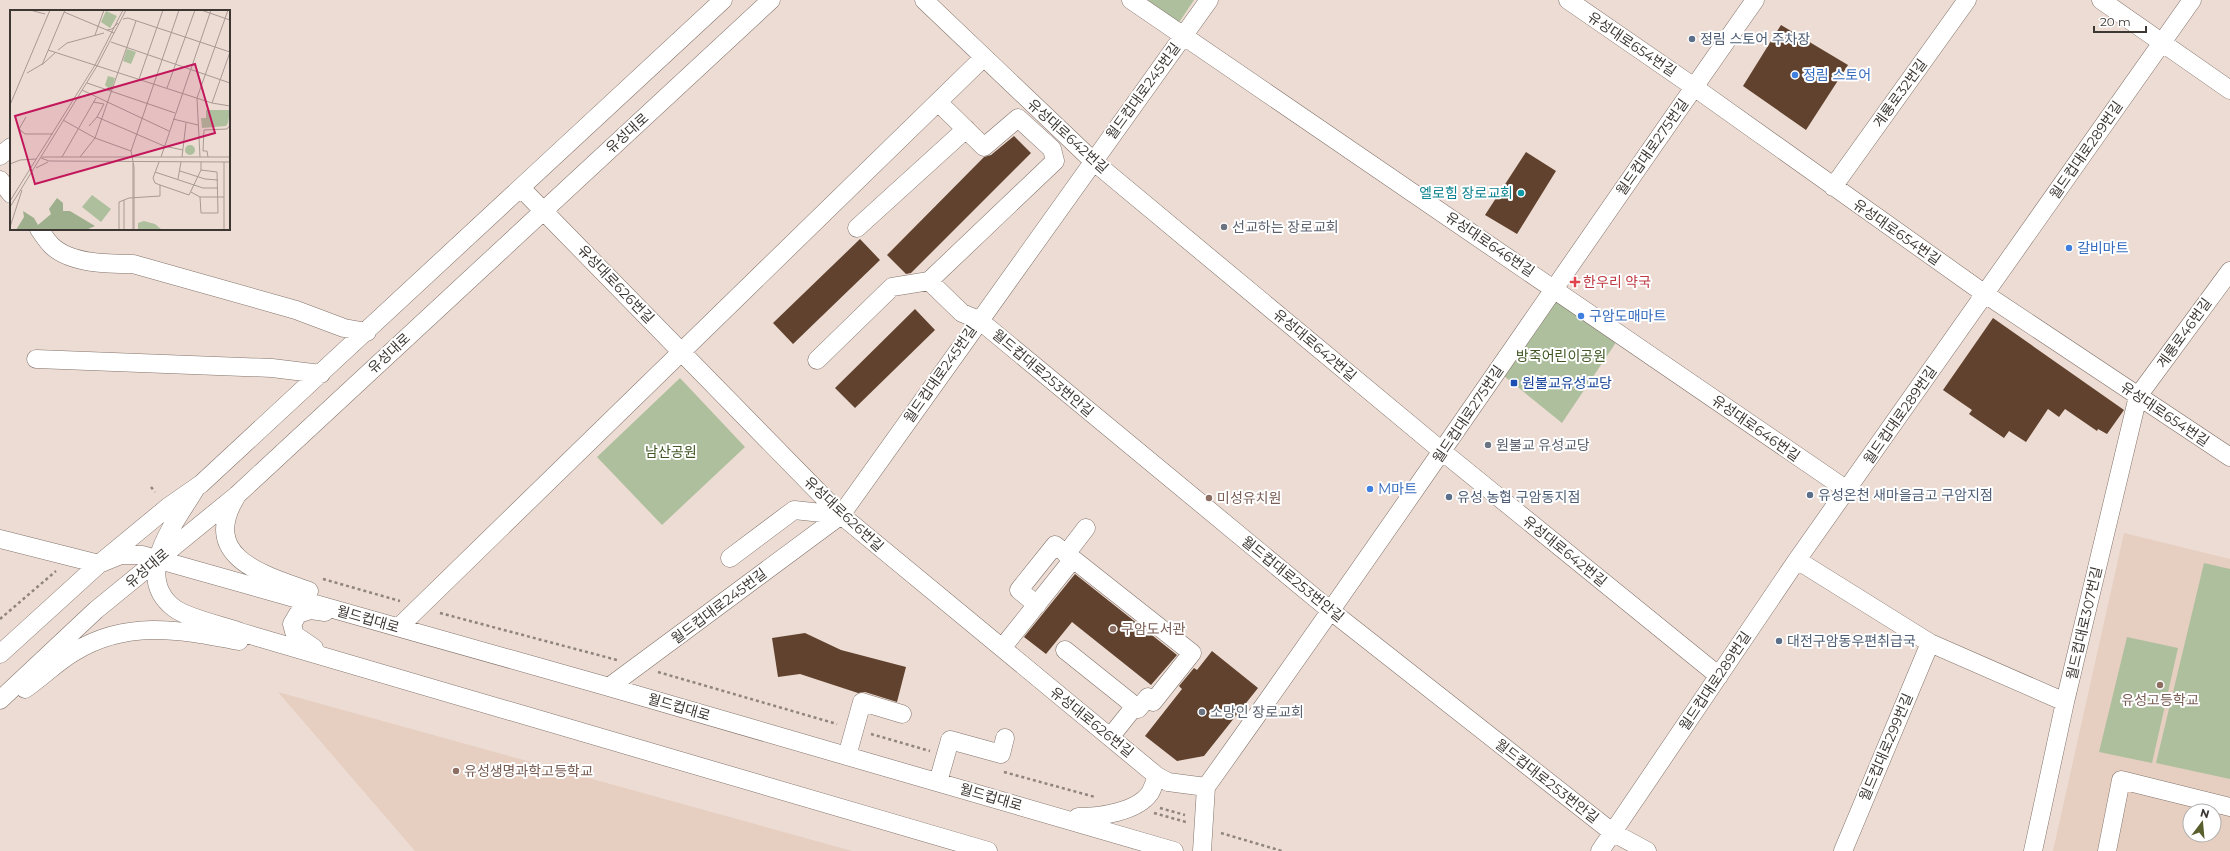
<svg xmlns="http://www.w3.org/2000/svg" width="2230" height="851" viewBox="0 0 2230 851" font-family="Montserrat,'Noto Sans KR',sans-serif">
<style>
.built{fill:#e6cfc1;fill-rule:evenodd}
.green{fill:#aebf9d}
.building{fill:#60422e}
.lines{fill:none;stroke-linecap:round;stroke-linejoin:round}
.minor-casing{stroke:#82736b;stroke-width:19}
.path{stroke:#8f847e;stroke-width:2.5;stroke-dasharray:3 3;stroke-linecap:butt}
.minor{stroke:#fff;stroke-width:18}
.service-dot{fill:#5c6f8a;stroke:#fff;stroke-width:1.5}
.shop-dot{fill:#3f7fe0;stroke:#fff;stroke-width:1.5}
.culture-dot{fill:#0f9aa8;stroke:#fff;stroke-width:1.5}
.worship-dot{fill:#6b7280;stroke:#fff;stroke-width:1.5}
.health-dot{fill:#e0444e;stroke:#fff;stroke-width:1.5}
.transit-dot{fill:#1a4fb4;stroke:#fff;stroke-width:1.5}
.education-dot{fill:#8d6e63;stroke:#fff;stroke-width:1.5}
.labels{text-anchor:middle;stroke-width:4;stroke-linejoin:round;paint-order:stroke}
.service-label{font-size:14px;fill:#4e5e75;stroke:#fff;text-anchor:start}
.street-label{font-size:14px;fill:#3d3733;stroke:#fff}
.shop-label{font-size:14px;fill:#366cbe;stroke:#fff;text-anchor:start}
.culture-label{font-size:14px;fill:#0d838f;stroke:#fff;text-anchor:end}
.worship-label{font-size:14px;fill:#5b616d;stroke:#fff;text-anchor:start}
.health-label{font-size:14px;fill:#be3a42;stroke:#fff;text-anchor:start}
.park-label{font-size:14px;fill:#415825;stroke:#fff}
.transit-label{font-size:14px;fill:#164399;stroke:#fff;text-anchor:start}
.education-label{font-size:14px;fill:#785e54;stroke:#fff;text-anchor:start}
.inset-road{fill:none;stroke:#a79a93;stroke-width:1}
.view{fill:#c2185b;fill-opacity:0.15;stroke:#c2185b;stroke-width:2}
.inset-edge{fill:none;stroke:#3d3733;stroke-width:2}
</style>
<rect width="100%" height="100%" fill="#eddcd3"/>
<path class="built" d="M2124,533L2230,559V851H2053ZM2190,811H2214V835H2190Z
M278,692L852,851H415Z"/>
<path class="green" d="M1145,0H1194L1178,24Z
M1551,298L1617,341L1562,423L1504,376Z
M680,378L745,447L662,525L597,457Z
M2204,563L2230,569V779L2156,763Z
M2127,637L2178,648L2152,763L2099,752Z"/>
<path class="building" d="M1781,25L1848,65L1806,130L1743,86Z
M1014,136L1031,153L911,273L906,274L887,255L984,157L991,155Z
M1526,152L1556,171L1517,234L1485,215Z
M860,239L880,260L793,344L773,323Z
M915,309L935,330L855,408L835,388Z
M1993,318L2124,410L2107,434L2098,429L2097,431L2065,409L2059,417L2048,409L2026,442L2009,431L2004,438L1969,414L1972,410L1943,390Z
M1075,574L1177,655L1151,685L1072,622L1046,654L1024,637Z
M805,633L841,650L906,667L897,702L865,692L858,693L800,674L778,677L772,638Z
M1212,651L1258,688L1204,756L1177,761L1145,736L1182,689L1179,686L1194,668L1197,670Z"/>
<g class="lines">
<g class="minor-casing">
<path id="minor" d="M924,0L1093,161L1443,452L1719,676
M1131,0L1847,490
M1568,0L1694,87L1985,294L2230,457
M2101,0L2230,90
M939,103L984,147L1018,118L1052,149L1055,161L929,281L962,313L979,320L1331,611L1612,832L1647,851
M0,156L11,147
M0,180L11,194
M1833,187L1967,0
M521,188L841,515L1157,776L1168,782L1206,787
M857,228L966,129
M39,229C43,235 47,241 52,246C71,264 109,264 133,264L296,310L344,328L367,332
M36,359L272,368L321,374
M817,360L892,287L929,281
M196,488C177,520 131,575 174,608C187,618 224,626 240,632L988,851
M236,497C199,558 265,575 309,591
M0,539L99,564
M1066,554L1086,528
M730,558L794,510L841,515
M1797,560L1930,643L2065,702
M99,564L121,555H142L609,687L1174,851
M1037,605L1019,590L1055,545L1073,559
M399,627L983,58
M314,648L295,635L292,624L298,614L311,610L325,612
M1002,648L1073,559L1192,653L1153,702L1148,697L1138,709L1135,706L1111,736
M1065,650L1135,706
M0,654L99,564L168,507L201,484L723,0
M609,687L841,515L1209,0
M25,689C41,678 57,662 74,652C128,619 180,630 239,641
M0,700L96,610L237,495L771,0
M847,756L862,702L902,714
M938,782L950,740L1001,754L1005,738
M1206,787C1392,527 1571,262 1755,0
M1078,817C1099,817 1137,812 1150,793C1153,788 1155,781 1157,776
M1202,851L1206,787
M1600,851L1797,560L2192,0
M1843,851L1930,643
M2033,851L2065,702L2138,396L2230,271
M2107,851L2121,780L2230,807"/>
</g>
<path class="path" d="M151,487L155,492
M323,579L400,601
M440,613L617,660
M0,619L56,571
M658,672L837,724
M871,734L930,751
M1004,772L1095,797
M1160,808L1185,815
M1154,813L1186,822
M1221,833L1282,851"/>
<use href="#minor" class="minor"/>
</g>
<g class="service-dot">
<circle cx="1692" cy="39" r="4"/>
<circle cx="1810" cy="495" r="4"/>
<circle cx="1449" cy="497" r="4"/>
<circle cx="1779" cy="641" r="4"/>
</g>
<g class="shop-dot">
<circle cx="1795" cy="75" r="4"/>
<circle cx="2069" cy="248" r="4"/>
<circle cx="1581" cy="316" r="4"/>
<circle cx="1370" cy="489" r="4"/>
</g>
<circle class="culture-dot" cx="1521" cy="193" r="4"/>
<g class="worship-dot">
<circle cx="1224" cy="227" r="4"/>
<circle cx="1488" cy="445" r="4"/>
<circle cx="1202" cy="712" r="4"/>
</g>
<path class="health-dot" d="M1573 276h4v4h4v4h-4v4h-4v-4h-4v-4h4z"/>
<rect class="transit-dot" x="1510" y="379" width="8" height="8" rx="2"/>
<g class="education-dot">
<circle cx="1209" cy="498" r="4"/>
<circle cx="1113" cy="629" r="4"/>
<circle cx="2160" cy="685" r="4"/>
<circle cx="456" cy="771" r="4"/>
</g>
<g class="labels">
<g class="service-label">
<text x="1700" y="44">정림 스토어 주차장</text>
<text x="1818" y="500">유성온천 새마을금고 구암지점</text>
<text x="1457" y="502">유성 농협 구암동지점</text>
<text x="1787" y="646">대전구암동우편취급국</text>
</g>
<g class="street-label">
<text transform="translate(1632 44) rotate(34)" y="5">유성대로654번길</text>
<text transform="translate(1143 91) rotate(-54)" y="5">월드컵대로245번길</text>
<text transform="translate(1900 93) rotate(-54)" y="5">계룡로32번길</text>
<text transform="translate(627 133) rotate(-42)" y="5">유성대로</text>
<text transform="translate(1068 136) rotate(42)" y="5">유성대로642번길</text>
<text transform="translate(1652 147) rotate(-55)" y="5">월드컵대로275번길</text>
<text transform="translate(2086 150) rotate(-55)" y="5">월드컵대로289번길</text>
<text transform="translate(1897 232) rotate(35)" y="5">유성대로654번길</text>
<text transform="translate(1490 244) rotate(34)" y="5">유성대로646번길</text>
<text transform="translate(616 284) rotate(46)" y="5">유성대로626번길</text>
<text transform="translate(2184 333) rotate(-54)" y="5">계룡로46번길</text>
<text transform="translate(1315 345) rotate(40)" y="5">유성대로642번길</text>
<text transform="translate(389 353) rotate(-43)" y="5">유성대로</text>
<text transform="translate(1043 373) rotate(40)" y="5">월드컵대로253번안길</text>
<text transform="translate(940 374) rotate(-55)" y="5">월드컵대로245번길</text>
<text transform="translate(1468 414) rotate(-56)" y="5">월드컵대로275번길</text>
<text transform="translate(2165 414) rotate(34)" y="5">유성대로654번길</text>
<text transform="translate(1900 415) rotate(-55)" y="5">월드컵대로289번길</text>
<text transform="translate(1756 428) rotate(35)" y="5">유성대로646번길</text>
<text transform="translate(844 514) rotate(43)" y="5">유성대로626번길</text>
<text transform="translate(1565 551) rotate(39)" y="5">유성대로642번길</text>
<text transform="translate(147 568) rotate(-40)" y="5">유성대로</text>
<text transform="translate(1293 579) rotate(39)" y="5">월드컵대로253번안길</text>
<text transform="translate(719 606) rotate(-37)" y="5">월드컵대로245번길</text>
<text transform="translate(368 619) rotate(16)" y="5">월드컵대로</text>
<text transform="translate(2084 623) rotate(-77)" y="5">월드컵대로307번길</text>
<text transform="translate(1715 681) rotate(-56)" y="5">월드컵대로289번길</text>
<text transform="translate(679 707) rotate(16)" y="5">월드컵대로</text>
<text transform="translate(1092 722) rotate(39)" y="5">유성대로626번길</text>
<text transform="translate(1886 747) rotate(-67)" y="5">월드컵대로299번길</text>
<text transform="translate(1547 781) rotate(38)" y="5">월드컵대로253번안길</text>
<text transform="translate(991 797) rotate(16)" y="5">월드컵대로</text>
</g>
<g class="shop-label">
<text x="1803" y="80">정림 스토어</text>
<text x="2077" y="253">갈비마트</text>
<text x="1589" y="321">구암도매마트</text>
<text x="1378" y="494">M마트</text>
</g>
<g class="culture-label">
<text x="1513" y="198">엘로힘 장로교회</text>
</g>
<g class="worship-label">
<text x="1232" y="232">선교하는 장로교회</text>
<text x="1496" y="450">원불교 유성교당</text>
<text x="1210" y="717">소망인 장로교회</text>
</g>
<g class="health-label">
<text x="1583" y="287">한우리 약국</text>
</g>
<g class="park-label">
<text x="1561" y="361">방죽어린이공원</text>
<text x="671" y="457">남산공원</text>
</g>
<g class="transit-label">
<text x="1522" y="388">원불교유성교당</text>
</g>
<g class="education-label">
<text x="1217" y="503">미성유치원</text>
<text x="1121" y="634">구암도서관</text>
<text x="2160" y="705" text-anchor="middle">유성고등학교</text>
<text x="464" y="776">유성생명과학고등학교</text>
</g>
</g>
<g transform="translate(10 10)">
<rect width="220" height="220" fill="#eddcd3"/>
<path d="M96,1L107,6L100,18L91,12ZM117,39L126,42L121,54L113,51ZM98,66L105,68L101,81L95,75ZM196,100H220L218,113L216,116L192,118L191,108H196ZM175 140a5 5 0 1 1 10 0a5 5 0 1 1-10 0ZM82,185L101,199L91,212L72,197ZM134,211L145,214L152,220H128V213Z" fill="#aebf9d"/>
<path d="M47,188L53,193V201H60L85,216L76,220H6L14,207L13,201L24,208L28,215L41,204L39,199Z" fill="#9eaf8d"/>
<path class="inset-road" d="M20,0L35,4M191,0L220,10M54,2L104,23M113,9L118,8L220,42M97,20L102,19L108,13M85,25L94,0M101,32L220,73M38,40L202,93L220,96M48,40L57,33L94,23M32,55L55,0M17,63L34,53L46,42M129,69L153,0M77,73L165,103M157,78L185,0M72,80L159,121M83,92L94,94L87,107L154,136L173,140M202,93L220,42M0,95L40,0M16,107L9,119L15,124H43M163,109L188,115M53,110L85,128L121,141M79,116L87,107M121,141L169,0M121,141L124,157V220M32,147H220M52,147L86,88M70,147L85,128L126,11M151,147L201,0M172,147L176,113M190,147L187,88L218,0M198,147L197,141H193L194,120L217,119L220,115M31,148L39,151L220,152M0,154L10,150L26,149M26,158L38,152M170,161L195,169L208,170M145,162L193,178H208M168,169L171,152M150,175L179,185L191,160V152M181,182L190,187H214M190,187L191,203H208L207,162L191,160M0,191L85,55L113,0M0,197L87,56L116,0M0,217L12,180M109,220V192L119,188L150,186V175L145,173L143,168L149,152M114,220V190M123,220V153M214,220V152"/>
<path class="view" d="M185,54L205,123L25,174L5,106Z"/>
<rect width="220" height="220" class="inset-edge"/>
</g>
<g transform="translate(2202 823) rotate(16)"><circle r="19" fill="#ffffff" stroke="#b1afad"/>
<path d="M0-3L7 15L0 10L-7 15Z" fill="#595e2c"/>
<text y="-6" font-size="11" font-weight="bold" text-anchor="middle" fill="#3d3733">N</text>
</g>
<path d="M2094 26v6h52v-6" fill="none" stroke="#3d3733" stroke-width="2"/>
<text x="2100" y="26" font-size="12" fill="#3d3733" stroke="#ffffff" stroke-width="3" paint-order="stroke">20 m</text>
</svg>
